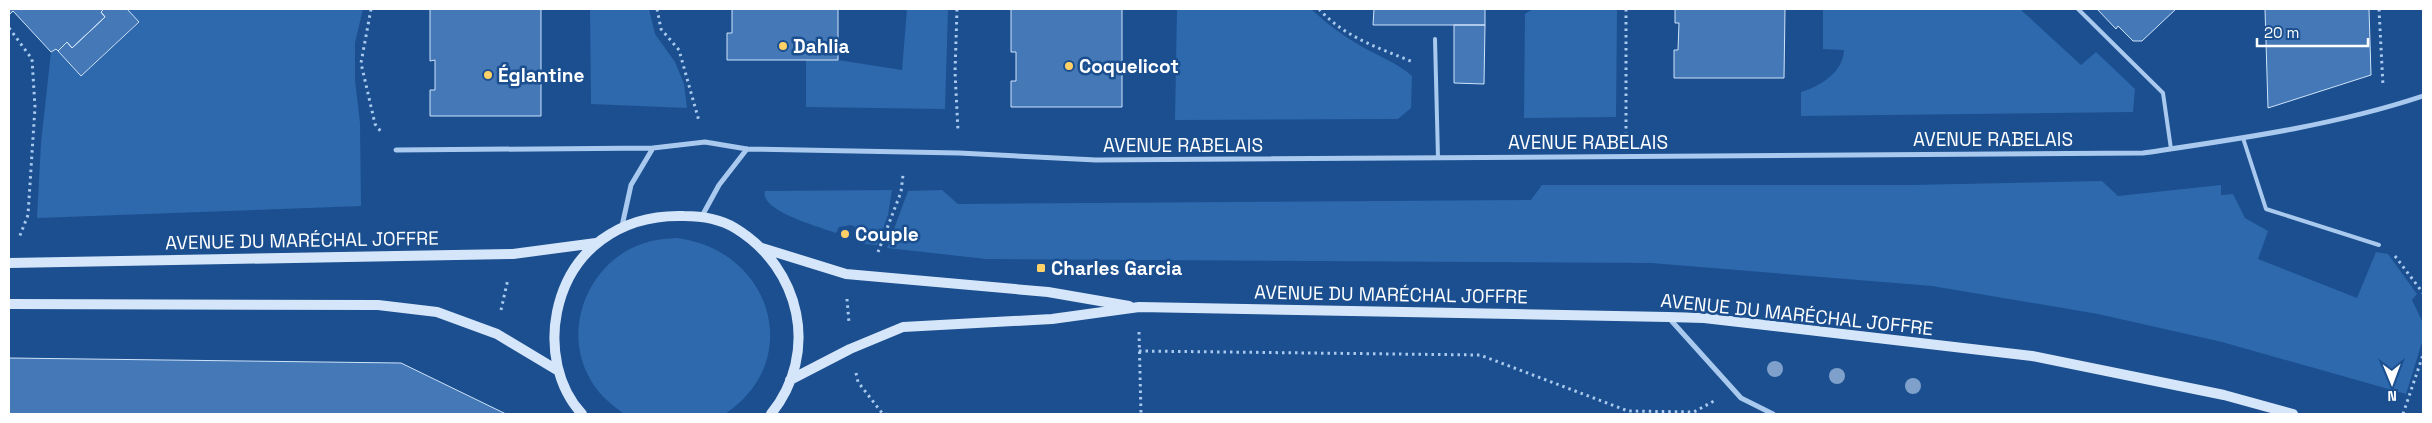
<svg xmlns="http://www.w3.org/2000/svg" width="2432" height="423" viewBox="0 0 2432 423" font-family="'Space Grotesk',sans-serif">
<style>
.green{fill:#2e69ad}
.building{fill:#4478b7;stroke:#cfe3fa}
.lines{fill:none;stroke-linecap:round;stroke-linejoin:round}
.path{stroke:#a9c9ee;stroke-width:3;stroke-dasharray:2.5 4;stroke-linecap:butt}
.service{stroke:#a9c9ee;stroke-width:4}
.minor{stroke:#a9c9ee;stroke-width:5}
.secondary{stroke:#d6e6fa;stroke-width:10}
.tree{fill:#7ea0ca}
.poi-dot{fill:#ffd166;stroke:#1b4f8f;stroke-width:2}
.labels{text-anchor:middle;stroke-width:5;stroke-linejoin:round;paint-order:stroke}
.poi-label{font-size:19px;font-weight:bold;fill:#fff;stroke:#1b4f8f;text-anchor:start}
.street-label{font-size:19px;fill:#fff;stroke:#1b4f8f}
</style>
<rect width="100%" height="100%" fill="#1b4f8f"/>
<path class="green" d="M127,9H363L355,43V80L360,123L361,206L37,218L41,143L51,52L56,49L81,76L139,23Z
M590,9H649L655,34L675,62L684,84L687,108L591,104Z
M907,9H948L945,109L806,107V60H838L902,70Z
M1177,9H1311C1326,23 1343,36 1361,46C1378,56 1398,63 1412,76L1411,108L1398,119L1175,120Z
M1533,9H1617L1616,117L1524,118L1525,14Z
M1823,9H2020L2081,65L2096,52L2135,89L2133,112L1801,116V92C1821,86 1843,72 1844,50L1823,49Z
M2102,181L2118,196L2221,185V195L2233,194L2245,218L2268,231L2258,259L2357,298L2376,252L2388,254L2417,294L2412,300L2423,323V339L2406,394L2222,342L2098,314L1932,286L1651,263L986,259L887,248L908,191L942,190L958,204L1531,200L1542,185H1909Z
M892,190L888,215L877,245L866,244L857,240L855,227L851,225L839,227L836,233C821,227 759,211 765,191H770Z
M676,238C771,249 806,360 725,414H624C609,403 596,392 588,375C563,327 589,264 639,245C651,240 663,239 676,238Z"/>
<path class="building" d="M9,9H104L101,12L105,17L72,48L67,42L58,51L56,49L51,52L13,11L9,15Z
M104,9H127L139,22L81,76L58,51L67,42L72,48L105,17L101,12Z
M430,9H541V116H430V90H435V60L430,61Z
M732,9H838V60H727V33H732Z
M1011,9H1122V107H1011V81H1016V52H1011Z
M1374,9H1485V25H1373Z
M1675,9H1785L1784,78H1674V50H1678L1679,23H1675Z
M2097,9H2176L2142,41H2133L2118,26L2116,29Z
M2265,9H2369L2371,75L2268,108Z
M1454,25H1485L1484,84L1454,83Z
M9,358L401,363L506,414H9Z"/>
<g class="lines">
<path class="path" d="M371,9L361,63L375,124L382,133
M657,9L661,29L679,50L699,121
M957,9L955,72L958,131
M1319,9C1344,37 1379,48 1413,62
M1626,9V136
M2379,9L2383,86
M9,28L32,59L35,107L28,215L19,238
M878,252L901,192L903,175
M2395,256L2423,293
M847,299L849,323
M501,310L508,279
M1139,332L1141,414
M1139,351L1480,355L1628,411L1694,412L1714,401
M856,373L858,382L882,413L886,414
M2403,414L2423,355"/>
<path class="service" d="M2078,9L2163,93L2171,149
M1435,39L1438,158
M2243,138L2266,209L2379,245"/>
<path class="minor" d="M396,150L653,148
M702,216L719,185L747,149
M622,226L631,185L653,148L705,142L747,149L959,153L1096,160L2143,153C2237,139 2333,126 2423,96
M1668,317L1741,398L1773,414"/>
<path class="secondary" d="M762,248L846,274L1048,292L1129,306
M9,263L513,254L596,243
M9,304L378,305L437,312L497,334L557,370
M790,380L850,349L903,327L1052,319L1139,307L1668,317L1704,318L2032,356L2224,395L2293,414
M582,414C557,387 550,347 557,312C570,249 621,214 684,216C701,216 720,219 735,228C801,268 820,353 771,414"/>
</g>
<g class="tree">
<circle cx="1775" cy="369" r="8"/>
<circle cx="1837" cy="376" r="8"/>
<circle cx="1913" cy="386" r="8"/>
</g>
<g class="poi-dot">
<circle cx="783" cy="46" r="5"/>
<circle cx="1069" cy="66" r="5"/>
<circle cx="488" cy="75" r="5"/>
<circle cx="845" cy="234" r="5"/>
<rect x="1036" y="263" width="10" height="10" rx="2.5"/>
</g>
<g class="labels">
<g class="poi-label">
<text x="793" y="53">Dahlia</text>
<text x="1079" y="73">Coquelicot</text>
<text x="498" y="82">Églantine</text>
<text x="855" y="241">Couple</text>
<text x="1051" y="275">Charles Garcia</text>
</g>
<g class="street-label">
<text x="1993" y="146">AVENUE RABELAIS</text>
<text x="1588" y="149">AVENUE RABELAIS</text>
<text x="1183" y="152">AVENUE RABELAIS</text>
<text transform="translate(302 240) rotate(-1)" y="7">AVENUE DU MARÉCHAL JOFFRE</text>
<text transform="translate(1391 294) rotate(1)" y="7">AVENUE DU MARÉCHAL JOFFRE</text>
<text transform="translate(1797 314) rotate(6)" y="7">AVENUE DU MARÉCHAL JOFFRE</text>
</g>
</g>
<rect width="2432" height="423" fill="none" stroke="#ffffff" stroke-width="20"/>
<g transform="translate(2392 383) rotate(179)" stroke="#1b4f8f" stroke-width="4" paint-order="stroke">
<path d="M0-4L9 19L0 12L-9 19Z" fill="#ffffff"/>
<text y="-8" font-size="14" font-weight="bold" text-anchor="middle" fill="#ffffff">N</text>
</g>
<path d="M2257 38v8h111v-8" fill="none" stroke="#ffffff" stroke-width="2.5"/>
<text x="2264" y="38" font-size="15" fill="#ffffff" stroke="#1b4f8f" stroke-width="4" paint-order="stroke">20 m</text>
</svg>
